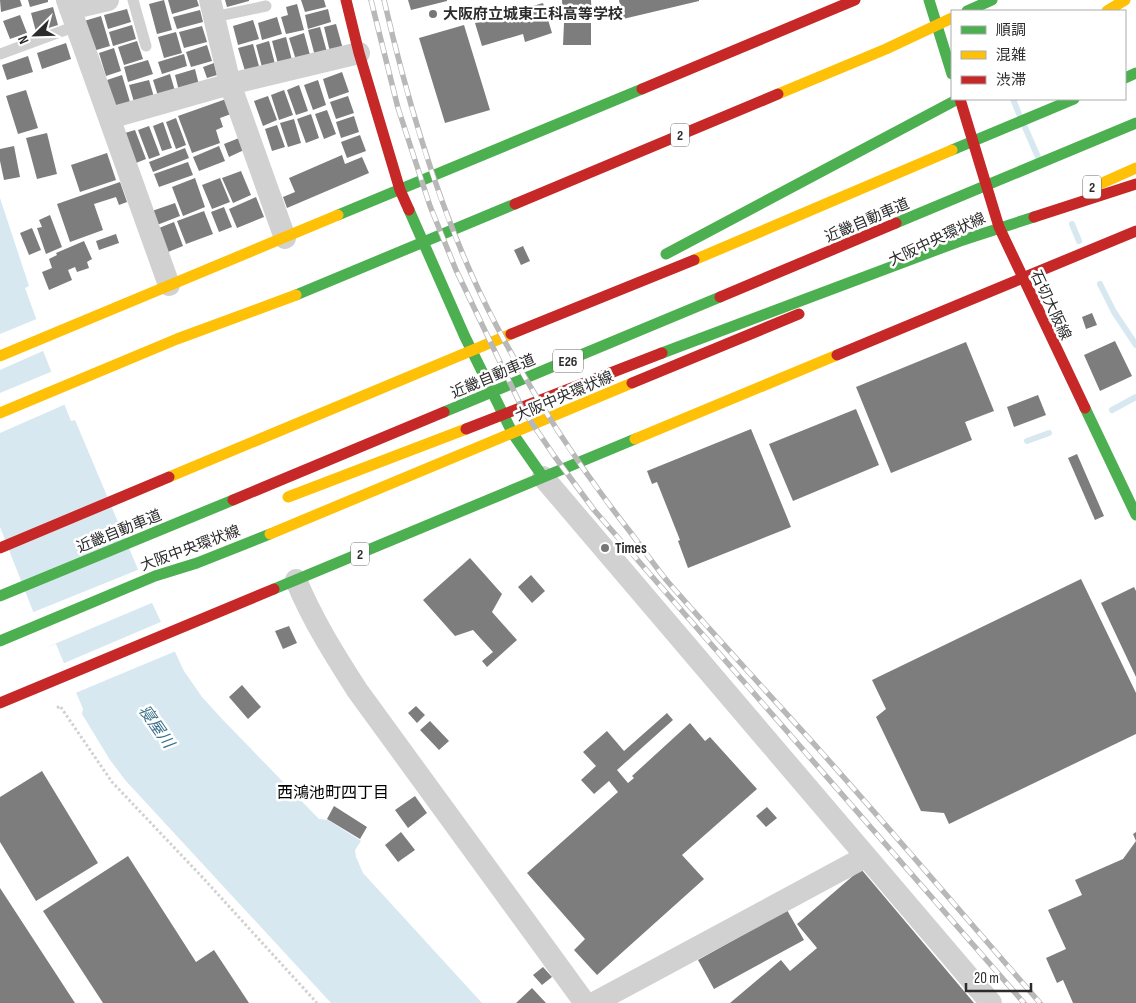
<svg xmlns="http://www.w3.org/2000/svg" width="1136" height="1003" viewBox="0 0 1136 1003" font-family="'Sofia Sans Condensed','Noto Sans JP',sans-serif">
<style>
.water{fill:#d7e8f0}
.pier{fill:#fff}
.lines{fill:none;stroke-linecap:round;stroke-linejoin:round}
.stream{stroke:#d7e8f0;stroke-width:6}
.building{fill:#7d7d7d}
.path{stroke:#d1d1d1;stroke-width:3;stroke-dasharray:2.5 2.5;stroke-linecap:butt}
.lane{stroke:#d1d1d1;stroke-width:11}
.street{stroke:#d1d1d1;stroke-width:22}
.fast{stroke:#4caf50;stroke-width:11}
.slow{stroke:#ffc107;stroke-width:11}
.jam{stroke:#c62828;stroke-width:11}
.rail-casing{stroke:#b8b8b8;stroke-width:5.5}
.rail{stroke:#fff;stroke-width:4;stroke-dasharray:11;stroke-linecap:butt}
.poi-dot{fill:#767676;stroke:#fff;stroke-width:2}
.labels{text-anchor:middle;stroke-width:5;stroke-linejoin:round;paint-order:stroke}
.shield{fill:#fff;stroke:#6b6b6b;stroke-width:1}
.shield-label{font-size:14px;font-weight:bold;fill:#2c2c2c}
.poi-label{font-size:15px;font-weight:bold;fill:#2c2c2c;stroke:#fff;text-anchor:start}
.street-label{font-size:15px;fill:#2c2c2c;stroke:#fff}
.water-label{font-size:16px;font-style:italic;fill:#3c738c;stroke:#fff}
.neighbourhood-label{font-size:16px;fill:#000;stroke:#fff}
</style>
<rect width="100%" height="100%" fill="#fff"/>
<path class="water" d="M0,198L29,286L25,288L37,321L32,323L71,421L75,420L153,605L184,671L202,697L223,720L319,819L328,820L361,841L355,850L356,857L363,873L482,1003H331L126,781L110,760L82,714L83,709L56,644L47,647L0,527Z"/>
<path class="pier" d="M39,318V322L35,324L45,350L0,370V334Z
M53,371L66,404L0,433V393Z
M140,569L154,602L45,648L31,613Z
M163,621L176,651L73,694L62,664Z"/>
<g class="lines">
<path class="stream" d="M1013,99L1019,114
M1024,125L1038,157
M1072,224L1079,241
M1100,284L1114,312L1136,345
M1112,410L1136,397
M1027,441L1049,433"/>
</g>
<path class="building" d="M0,0H20L22,6L1,12Z
M28,0H48V2L30,7Z
M164,0L172,30L157,34L149,4Z
M168,0H197L199,6L172,14Z
M225,0H249V1L227,7Z
M301,0H324L326,7L305,12Z
M408,0H447V1L411,10Z
M562,0H591L592,19L563,21Z
M619,0H699V1L623,19Z
M543,3L552,33L525,42L523,34L482,46L475,23Z
M297,4L304,30L286,34L281,17L288,15L286,7Z
M53,7L58,25L36,32L31,13Z
M127,9L131,22L108,29L104,15Z
M328,9L331,22L308,29L305,15Z
M200,10L203,22L177,29L173,17Z
M20,15L27,33L10,39L3,21Z
M101,16L110,46L93,51L84,21Z
M277,17L282,34L262,40L258,23Z
M253,20L259,39L238,45L233,26Z
M564,23H591V45H563Z
M336,24L343,49L330,52L324,27Z
M132,25L136,39L113,46L109,32Z
M464,25L490,110L445,123L419,38Z
M202,26L207,42L184,48L179,32Z
M320,27L327,52L315,56L308,30Z
M176,32L182,53L164,58L158,37Z
M304,33L310,55L296,60L289,38Z
M286,37L292,60L278,64L272,41Z
M137,41L143,59L124,65L118,47Z
M269,41L275,64L262,67L256,45Z
M66,43L71,59L42,69L37,53Z
M253,44L260,70L246,74L238,48Z
M207,45L212,61L191,67L186,52Z
M114,48L121,71L106,76L99,53Z
M184,54L187,66L162,74L158,62Z
M28,56L33,72L7,80L2,65Z
M148,60L153,74L128,82L124,67Z
M214,63L217,75L207,78L203,67Z
M195,69L199,85L179,91L175,75Z
M342,72L349,92L329,99L323,79Z
M170,74L175,91L158,96L153,80Z
M122,75L130,102L115,106L107,80Z
M149,80L154,97L134,102L129,85Z
M318,80L326,105L313,110L304,85Z
M299,85L308,111L296,115L287,90Z
M26,90L38,128L18,134L6,96Z
M284,90L293,115L279,120L271,95Z
M268,96L277,120L263,126L254,101Z
M348,96L354,113L336,119L330,102Z
M226,99L231,114L220,118L223,127L216,130L220,143L192,153L178,116Z
M327,110L336,134L324,139L315,114Z
M311,114L319,138L306,143L297,119Z
M354,116L359,132L341,138L336,122Z
M176,118L186,145L176,149L166,122Z
M294,119L301,143L288,147L280,123Z
M163,122L172,148L162,151L153,126Z
M277,125L285,147L272,151L265,129Z
M149,126L160,155L149,159L138,130Z
M135,130L146,159L136,163L125,133Z
M47,133L57,174L37,179L26,138Z
M360,135L366,151L347,158L341,142Z
M239,138L244,150L229,157L224,144Z
M14,146L20,177L4,180L0,161V149Z
M219,146L225,161L199,171L193,157Z
M185,148L189,158L153,172L149,162Z
M107,153L116,180L80,192L71,165Z
M342,155L345,164L362,157L369,173L287,208L283,197L295,192L289,178Z
M188,162L193,175L159,187L154,174Z
M241,171L251,195L233,203L222,178Z
M195,178L205,207L183,216L172,187Z
M220,178L230,202L212,209L202,185Z
M120,182L127,202L119,205L116,197L94,204L103,230L70,242L57,204Z
M256,197L264,217L237,228L229,209Z
M175,203L180,216L157,225L152,211Z
M224,207L232,227L219,232L211,212Z
M204,211L213,234L186,244L177,221Z
M50,215L62,247L46,254L37,228L42,227L39,220Z
M174,222L183,246L168,252L159,228Z
M32,228L41,250L29,255L20,233Z
M116,234L119,243L99,250L96,241Z
M84,241L92,259L87,262L89,268L77,272L75,267L68,270L72,280L49,290L42,272L52,268L49,259L57,255L56,253Z
M523,246L530,261L521,265L514,250Z
M1092,313L1097,325L1086,329L1082,317Z
M1115,341L1132,376L1100,391L1084,355Z
M966,342L994,411L965,422L972,440L891,473L856,387Z
M1038,395L1046,415L1014,427L1007,407Z
M856,409L879,465L793,501L769,444Z
M751,429L791,527L688,568L678,541L680,540L657,482L652,484L647,471Z
M1077,454L1104,516L1095,520L1068,458Z
M470,558L502,594L492,612L517,640L487,667L482,661L493,652L473,630L455,636L423,600Z
M531,575L545,591L532,603L518,587Z
M1081,579L1136,693V734L949,824L944,813L921,811L876,717L886,709L872,680Z
M1134,587L1136,591V677L1101,603Z
M289,626L297,643L283,649L275,631Z
M242,685L261,707L248,719L229,697Z
M416,706L425,715L417,723L408,713Z
M667,713L673,720L617,770L628,783L634,778L632,776L690,723L705,741L710,737L757,789L682,855L704,879L597,975L574,950L585,939L527,873L618,792L609,781L594,794L581,780L596,766L583,752L607,731L624,751Z
M430,721L449,741L439,750L420,730Z
M42,771L98,863L36,901L0,842V797Z
M415,796L427,813L408,828L395,810Z
M334,806L367,827L360,839L327,819Z
M767,807L777,818L766,827L756,816Z
M401,832L415,850L398,862L385,845Z
M1136,832V1003H1073L1063,980L1057,983L1046,958L1066,949L1048,910L1082,895L1075,880L1123,859L1136,841L1133,834Z
M128,856L196,962L214,950L249,1003H103L43,911Z
M861,869L974,1003H730L781,960L790,971L817,948L797,924Z
M0,888L75,1003H0Z
M787,910L804,940L714,989L698,960Z
M543,967L552,977L542,985L533,975Z
M532,988L546,1003H516Z"/>
<g class="lines">
<path class="path" d="M57,708L60,706L112,782L204,879L317,1003"/>
<path class="lane" d="M133,0L146,46
M214,17L266,6
M0,54L76,26"/>
<path class="street" d="M67,0L169,285
M210,0L230,84L285,238
M70,9L108,0
M110,118L230,84L359,53
M543,477L991,1003
M296,580C312,619 334,654 357,690L585,1003
M594,1003L865,857"/>
<path class="fast" d="M929,0L952,74
M967,11L992,0
M1125,78L1136,73
M952,150L1074,99
M409,210L465,337L513,434L543,477
M338,215L642,89
M896,223L1136,123
M666,254L958,99
M296,295L515,204
M662,353L960,241L1034,217
M1085,408L1136,515
M444,412L720,297
M274,589L635,439
M0,596L233,500
M0,641L155,576L197,563L270,534"/>
<path class="slow" d="M1107,11L1125,0
M778,94L886,49L952,18
M1091,188L1136,168
M694,260L952,150
M0,356L338,215
M0,413L177,339L296,295
M635,439L837,355
M169,477L511,334
M288,497L466,429
M270,534L632,383"/>
<path class="jam" d="M346,0L359,53L400,190L409,210
M642,89L855,0
M960,99L999,227L1085,408
M515,204L778,94
M1034,217L1136,184
M720,297L896,223
M511,334L694,260
M837,355L1136,231
M632,383L799,314
M466,429L662,353
M233,500L444,412
M0,548L169,477
M0,703L274,589"/>
<g class="rail-casing">
<path id="rail" d="M371,0L398,108L430,206L456,270L523,410L555,457L594,510L1024,1003
M384,0C409,108 443,224 495,323C534,398 579,467 631,533C643,549 655,566 668,582C716,637 766,691 815,745C891,830 965,917 1040,1003"/>
</g>
<use href="#rail" class="rail"/>
</g>
<g class="poi-dot">
<circle cx="433" cy="14" r="5"/>
<circle cx="605" cy="548" r="5"/>
</g>
<g class="labels">
<g class="shield">
<rect x="671" y="123.5" width="18" height="23" rx="4"/>
<rect x="1083" y="175.5" width="18" height="23" rx="4"/>
<rect x="553" y="349.5" width="30" height="23" rx="4"/>
<rect x="351" y="542.5" width="18" height="23" rx="4"/>
</g>
<g class="shield-label">
<text x="680" y="140">2</text>
<text x="1092" y="192">2</text>
<text x="568" y="366">E26</text>
<text x="360" y="559">2</text>
</g>
<g class="poi-label">
<text x="443" y="19">大阪府立城東工科高等学校</text>
<text x="615" y="553">Times</text>
</g>
<g class="street-label">
<text transform="translate(867 220) rotate(-23)" y="5">近畿自動車道</text>
<text transform="translate(937 239) rotate(-25)" y="5">大阪中央環状線</text>
<text transform="translate(1051 305) rotate(65)" y="5">石切大阪線</text>
<text transform="translate(493 376) rotate(-23)" y="5">近畿自動車道</text>
<text transform="translate(564 396) rotate(-23)" y="5">大阪中央環状線</text>
<text transform="translate(119 531) rotate(-22)" y="5">近畿自動車道</text>
<text transform="translate(190 548) rotate(-20)" y="5">大阪中央環状線</text>
</g>
<g class="water-label">
<text transform="translate(157 726) rotate(55)" y="6">寝屋川</text>
</g>
<g class="neighbourhood-label">
<text x="333" y="798">西鴻池町四丁目</text>
</g>
</g>
<rect x="951" y="10" width="175" height="90" fill="#ffffff" stroke="#ababab"/>
<rect x="961" y="26" width="25" height="8" fill="#4caf50" stroke="#ababab"/>
<text x="996" y="35" font-size="15" fill="#2c2c2c">順調</text>
<rect x="961" y="51" width="25" height="8" fill="#ffc107" stroke="#ababab"/>
<text x="996" y="60" font-size="15" fill="#2c2c2c">混雑</text>
<rect x="961" y="76" width="25" height="8" fill="#c62828" stroke="#ababab"/>
<text x="996" y="85" font-size="15" fill="#2c2c2c">渋滞</text>
<g transform="translate(35 35) rotate(247)" stroke="#ffffff" stroke-width="4" paint-order="stroke">
<path d="M0-4L9 19L0 12L-9 19Z" fill="#2c2c2c"/>
<text y="-8" font-size="14" font-weight="bold" text-anchor="middle" fill="#2c2c2c">N</text>
</g>
<path d="M966 983v8h65v-8" fill="none" stroke="#2c2c2c" stroke-width="2.5"/>
<text x="974" y="983" font-size="15" fill="#2c2c2c" stroke="#ffffff" stroke-width="4" paint-order="stroke">20 m</text>
</svg>
